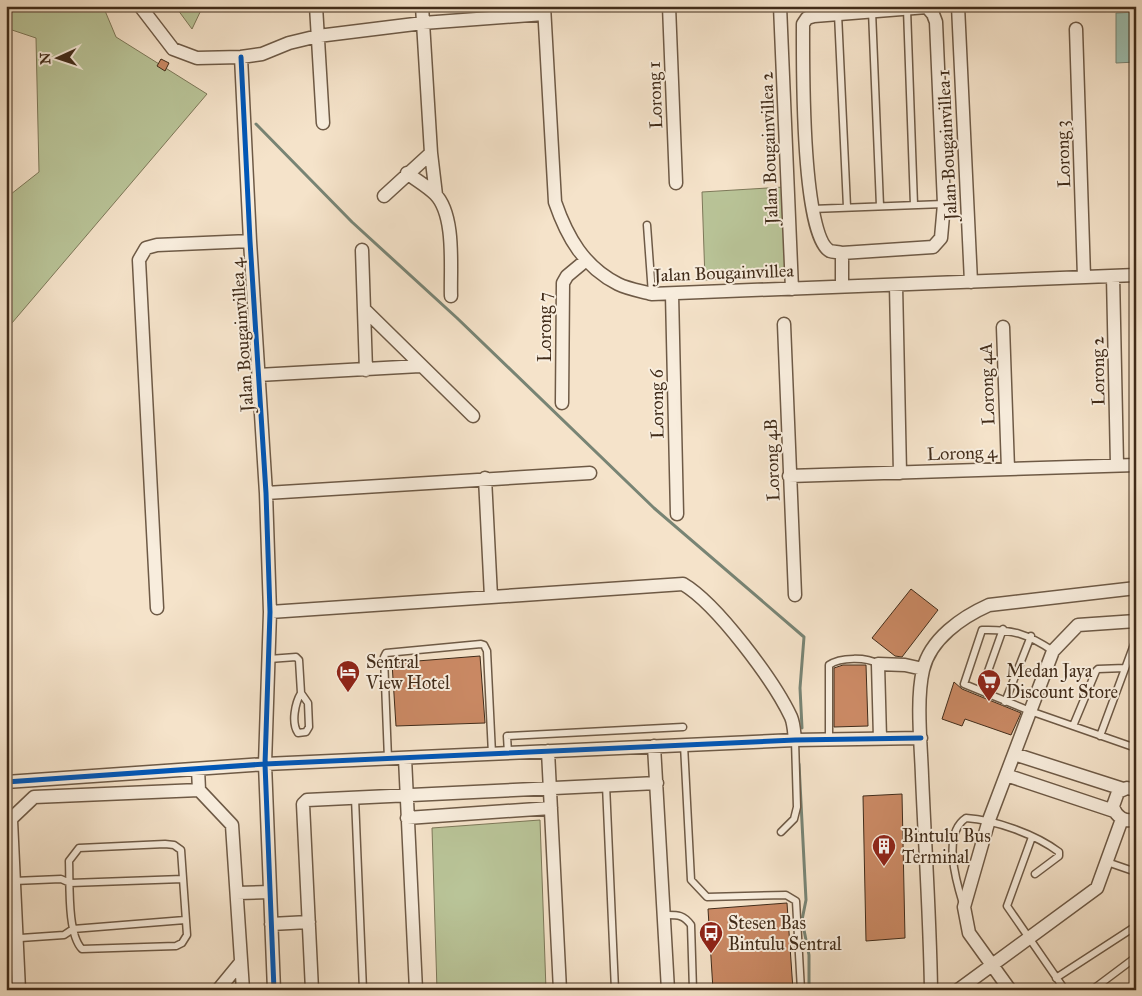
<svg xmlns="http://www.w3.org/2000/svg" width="1142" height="996" viewBox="0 0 1142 996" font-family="'IM FELL Great Primer',serif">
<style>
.green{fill:#b9c498;stroke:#7d7859}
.water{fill:#9dbfb0;stroke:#788474}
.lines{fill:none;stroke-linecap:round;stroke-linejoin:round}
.stream{stroke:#788474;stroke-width:3}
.building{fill:#ca8964;stroke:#412c1a}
.service-casing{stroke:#6e5a46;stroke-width:9}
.minor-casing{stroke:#6e5a46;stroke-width:15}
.service{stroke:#f8eddd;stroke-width:6}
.minor{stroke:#f8eddd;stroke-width:12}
.cycleway-casing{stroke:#f8eddd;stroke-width:8}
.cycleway{stroke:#0057b8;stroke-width:5}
.labels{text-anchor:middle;stroke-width:4;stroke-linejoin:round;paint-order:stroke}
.street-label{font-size:18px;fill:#412c1a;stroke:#f8eddd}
.poi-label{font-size:18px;fill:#412c1a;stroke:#f8eddd;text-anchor:start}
</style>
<rect width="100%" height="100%" fill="#f5e3ca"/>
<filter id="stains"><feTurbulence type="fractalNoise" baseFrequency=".004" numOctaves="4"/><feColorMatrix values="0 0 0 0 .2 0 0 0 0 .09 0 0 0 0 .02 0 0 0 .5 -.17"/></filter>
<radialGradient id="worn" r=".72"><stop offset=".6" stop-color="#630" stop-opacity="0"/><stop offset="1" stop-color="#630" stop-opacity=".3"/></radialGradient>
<path class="green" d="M6,6H103L116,37L207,94L6,330V198L39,172L36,38L6,28Z
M175,6H203L192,29Z
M784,187L788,275L705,280L702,192Z
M540,820L546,990H437L432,828Z"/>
<path class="water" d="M1136,12V62L1116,63V13Z"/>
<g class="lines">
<path class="stream" d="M256,124L352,222L457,318L654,508L804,637L800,688L802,728
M799,764L806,900L802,920L809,955V990"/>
</g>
<path class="building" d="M161,59L169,63L165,71L157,66Z
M911,589L938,610L902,657L895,656L872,638Z
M480,656L485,723L396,726L392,663Z
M843,665H866L868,726L834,727V668Z
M954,682L962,689L1021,713L1011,735L965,719L962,726L942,719Z
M902,794L905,938L866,941L863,796Z
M787,903L793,990H713L708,909Z"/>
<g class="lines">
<g class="service-casing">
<path id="service" d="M907,9L914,205
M872,11L880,206
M838,14L847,207
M812,209L944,204
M647,225L652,294
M1053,651C1028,634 1012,629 982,630L964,684L1030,711L1136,748
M269,659L296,657L299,660L301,693L308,703L309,727L306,732L298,733C291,723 295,703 301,693
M981,691L1003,629
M1005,702L1031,636
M1073,726L1096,671L1098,669L1125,668
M1100,736L1136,639
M829,739V665C840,657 867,657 878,664
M684,745L691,880L707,897L786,895L796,901L801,990
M508,753L507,736L683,727
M388,759L384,657L386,653L481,644L484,645L487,651L492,754
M606,785L615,990
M355,798L363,990
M781,832L794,819L797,807L795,740
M1032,837L1007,906L1065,990
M165,844L174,845L181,850L187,935L182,943L176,946L82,949C67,934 70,883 69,861L79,848Z
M1107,862L1136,872
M14,881L61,879L70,883L183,879
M963,904C956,881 942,834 966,818C995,820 1035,834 1059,852V856L1035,874
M664,915C677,915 683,914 691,925L693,990
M6,939L64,935L73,929L185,920
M1056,978L1136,926
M1092,990L1136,957"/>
</g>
<g class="minor-casing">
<path id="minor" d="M140,6L173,49L197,58L241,57L262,54L289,43L318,36L423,23L544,14
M316,6L323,123
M422,6L431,153L436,195
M544,6L555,202C567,237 584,267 618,284C628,289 641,291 652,294L1136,275
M669,6L676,183
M780,6L792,289
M958,6L971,282
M927,7L933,14L936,22L944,204L941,238L933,247L842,253C838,252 833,252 830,251C801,236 803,59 803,24L807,18L814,16Z
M1076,29L1084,277
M241,57L250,241L266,493L270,612L265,764L274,990
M407,173C416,180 427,186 435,194C456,215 450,269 451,296
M384,196L431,153
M362,250L366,370
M842,253V287
M1113,276L1117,465
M896,285L900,473
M672,294L677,514
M364,309L473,416
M784,324L795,595
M1003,327L1008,469
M258,375L420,366
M562,403L563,283L567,276L585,261
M789,476L1136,465
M485,478L491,597
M266,493L590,473
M157,608L139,260L146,248L157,245L250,241
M270,612L683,584C717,604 774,681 791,717C794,724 794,732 795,740
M880,738L878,664L905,665L923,669
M654,746L668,990
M548,751L560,990
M1014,754L1123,789
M405,758L416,990
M198,769L199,790L232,825L243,990
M1006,775L1114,811
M6,782L265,764L795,740L921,738
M1136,790L1127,788L1118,792L1113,806C1116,817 1125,823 1136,819
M407,818L551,808
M237,893L270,892
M271,924L309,922
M19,990L11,820L13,817L34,797L199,790
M218,990L241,962
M312,990L303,804L307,800L657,783
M931,990C930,919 925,847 922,776C921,745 916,700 923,670C930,639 962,617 989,605L1136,588
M958,990L1097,888L1122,819
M1010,990L969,933L964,907L989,820L1053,651L1078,625L1136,621"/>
</g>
<use href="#service" class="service"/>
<use href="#minor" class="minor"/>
<g class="cycleway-casing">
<path id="cycleway" d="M241,57L250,241L266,493L270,612L265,764L274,990
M6,782L265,764L795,740L921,738"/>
</g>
<use href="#cycleway" class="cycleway"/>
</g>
<defs>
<g id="hotel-pin" transform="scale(1.25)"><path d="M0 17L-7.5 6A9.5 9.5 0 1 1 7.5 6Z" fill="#8f2418" stroke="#f8eddd"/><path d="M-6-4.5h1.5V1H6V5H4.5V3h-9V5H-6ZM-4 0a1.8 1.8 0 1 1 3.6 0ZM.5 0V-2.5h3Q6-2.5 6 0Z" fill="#fff"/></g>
<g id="supermarket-pin" transform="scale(1.25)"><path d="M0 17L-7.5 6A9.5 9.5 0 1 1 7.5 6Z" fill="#8f2418" stroke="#f8eddd"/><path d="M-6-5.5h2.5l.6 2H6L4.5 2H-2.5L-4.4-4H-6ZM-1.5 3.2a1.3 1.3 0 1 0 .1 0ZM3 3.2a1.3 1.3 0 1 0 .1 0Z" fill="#fff"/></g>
<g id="building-pin" transform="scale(1.25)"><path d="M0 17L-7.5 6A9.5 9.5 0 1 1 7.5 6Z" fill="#8f2418" stroke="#f8eddd"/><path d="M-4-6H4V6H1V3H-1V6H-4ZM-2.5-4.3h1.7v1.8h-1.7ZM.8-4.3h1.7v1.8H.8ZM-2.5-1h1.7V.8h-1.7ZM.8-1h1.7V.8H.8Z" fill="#fff"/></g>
<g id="bus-pin" transform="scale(1.25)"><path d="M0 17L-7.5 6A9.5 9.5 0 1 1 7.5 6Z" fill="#8f2418" stroke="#f8eddd"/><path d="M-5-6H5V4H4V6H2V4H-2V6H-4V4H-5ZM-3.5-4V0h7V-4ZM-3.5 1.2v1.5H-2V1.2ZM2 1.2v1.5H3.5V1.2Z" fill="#fff"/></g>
</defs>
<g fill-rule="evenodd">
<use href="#hotel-pin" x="348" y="672"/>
<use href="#supermarket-pin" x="989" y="681"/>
<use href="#building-pin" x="884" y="846"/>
<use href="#bus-pin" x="711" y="933"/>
</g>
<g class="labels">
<g class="street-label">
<text transform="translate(655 95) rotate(-92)" y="6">Lorong 1</text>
<text transform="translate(947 145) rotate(-93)" y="6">Jalan Bougainvillea 1</text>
<text transform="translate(769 148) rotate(-92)" y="6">Jalan Bougainvillea 2</text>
<text transform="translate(1063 154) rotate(-92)" y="6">Lorong 3</text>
<text transform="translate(724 273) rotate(-2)" y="6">Jalan Bougainvillea</text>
<text transform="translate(545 327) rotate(-90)" y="6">Lorong 7</text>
<text transform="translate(242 335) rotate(-94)" y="6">Jalan Bougainvillea 4</text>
<text transform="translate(1098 371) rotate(-91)" y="6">Lorong 2</text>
<text transform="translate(987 384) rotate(-92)" y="6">Lorong 4A</text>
<text transform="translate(657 404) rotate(-91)" y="6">Lorong 6</text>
<text transform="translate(962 453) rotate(-2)" y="6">Lorong 4</text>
<text transform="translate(772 460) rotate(-92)" y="6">Lorong 4B</text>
</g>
<g class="poi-label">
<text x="366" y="668">Sentral<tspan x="366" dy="21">View Hotel</tspan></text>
<text x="1006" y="677">Medan Jaya<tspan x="1006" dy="21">Discount Store</tspan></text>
<text x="902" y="842">Bintulu Bus<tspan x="902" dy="21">Terminal</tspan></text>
<text x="728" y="929">Stesen Bas<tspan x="728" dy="21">Bintulu Sentral</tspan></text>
</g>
</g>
<rect width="1142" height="996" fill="none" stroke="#f5e3ca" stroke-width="25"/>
<rect x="8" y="8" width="1127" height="981" fill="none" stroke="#412c1a" stroke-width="2.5"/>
<rect x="12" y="12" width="1117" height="971" fill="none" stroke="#412c1a"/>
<g transform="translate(58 58) rotate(267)" stroke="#f8eddd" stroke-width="4" paint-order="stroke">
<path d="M0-4L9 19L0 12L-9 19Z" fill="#412c1a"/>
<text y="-8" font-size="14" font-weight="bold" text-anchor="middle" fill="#412c1a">N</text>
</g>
<rect width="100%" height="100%" filter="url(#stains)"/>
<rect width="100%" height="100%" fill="url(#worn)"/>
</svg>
